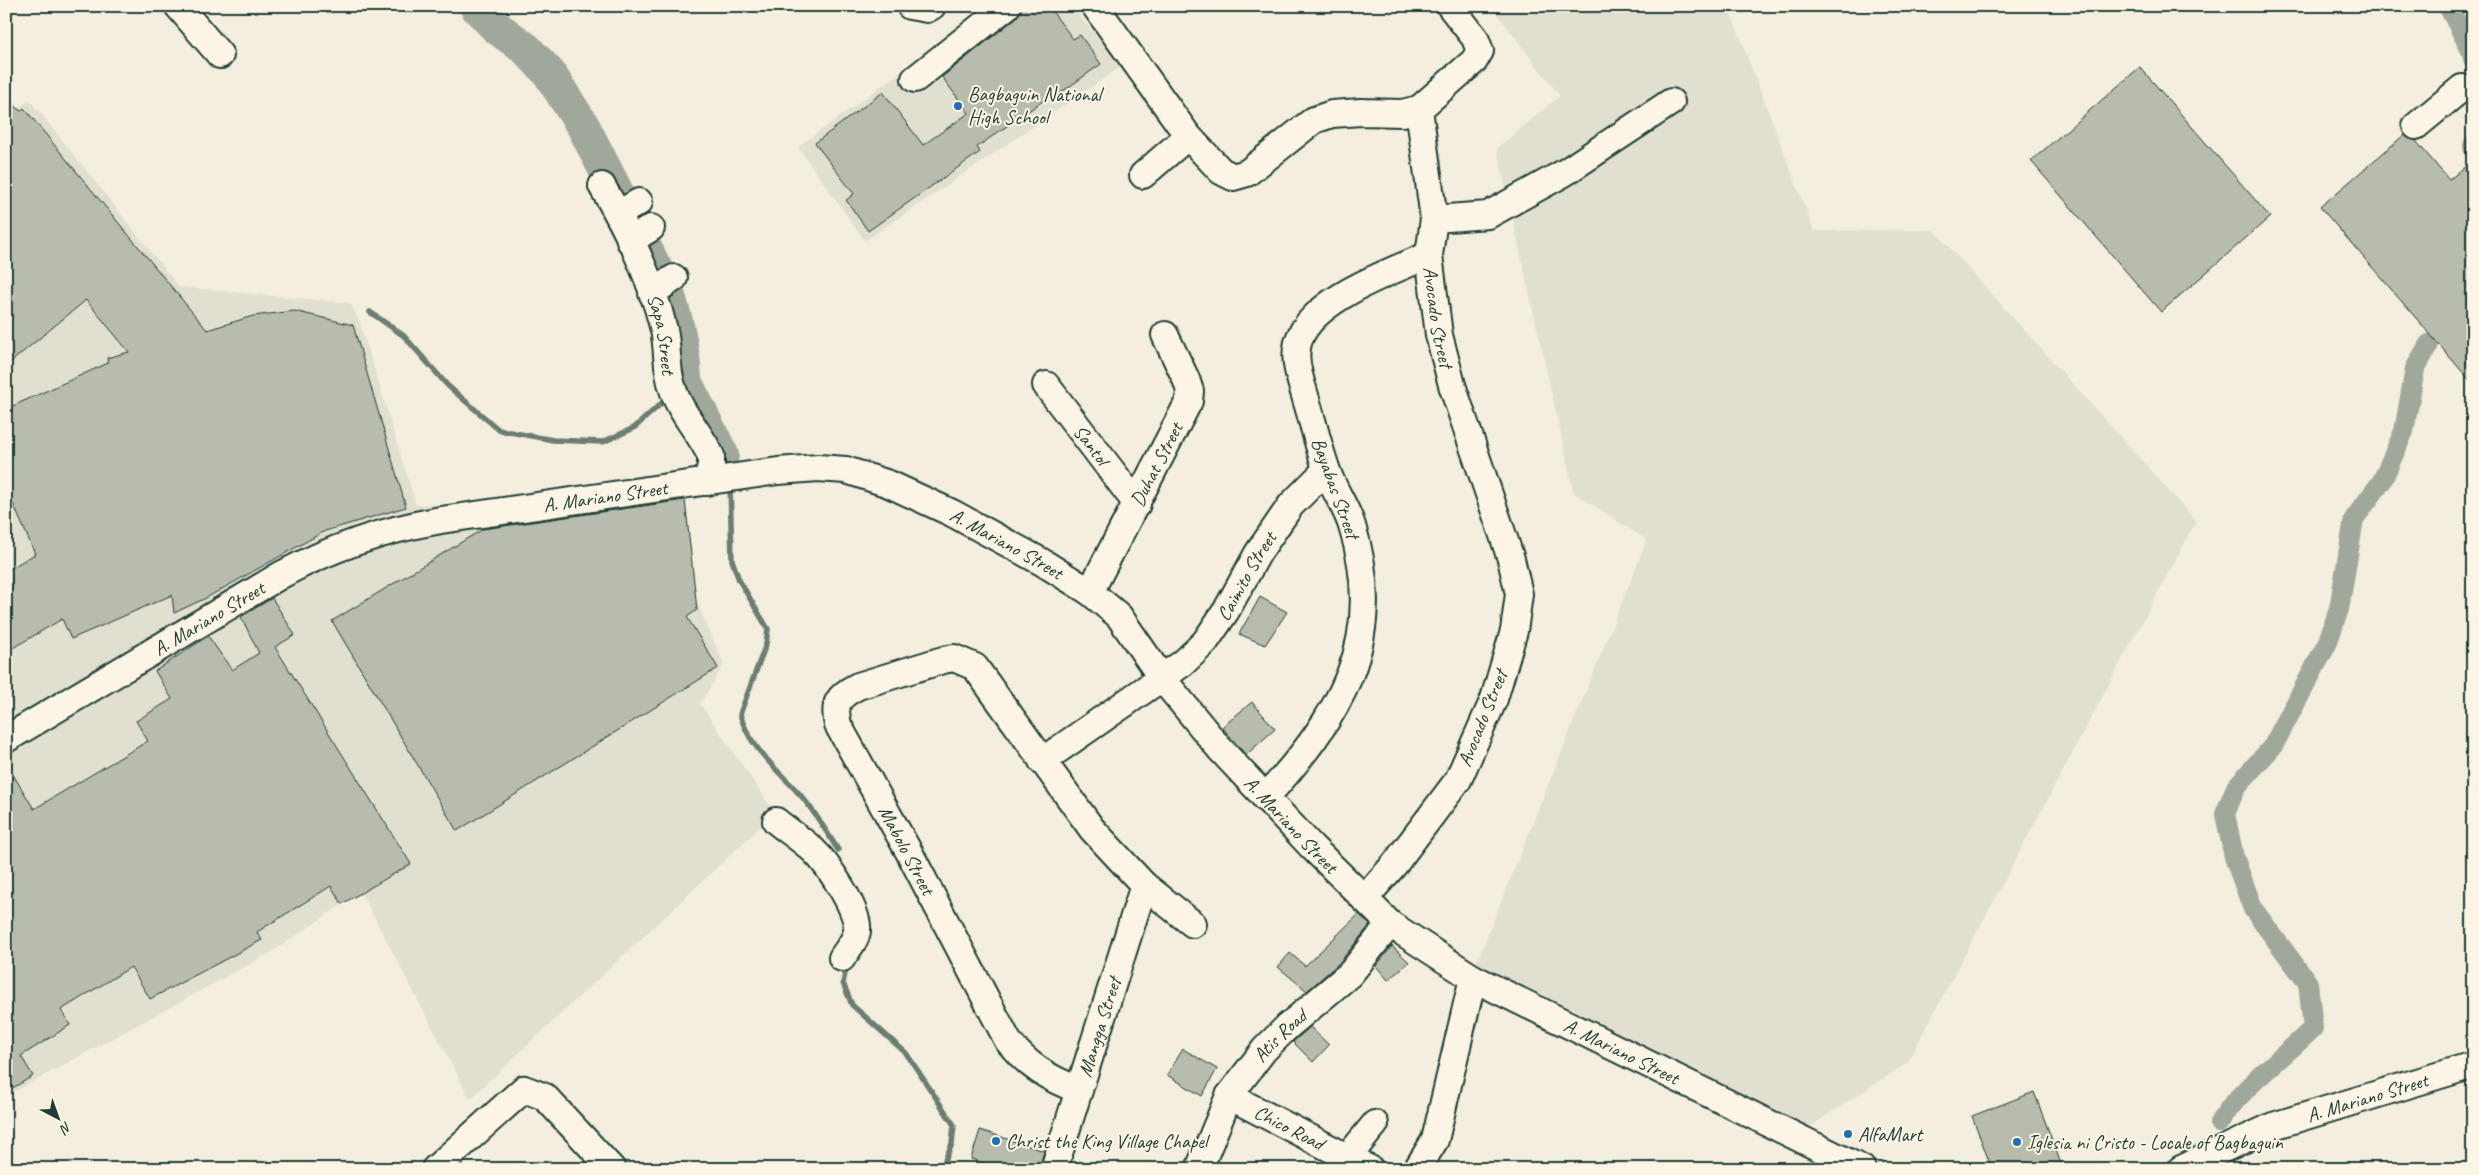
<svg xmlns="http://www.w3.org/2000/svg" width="2479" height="1175" viewBox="0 0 2479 1175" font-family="Caveat,sans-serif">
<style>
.built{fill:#e1dfd0}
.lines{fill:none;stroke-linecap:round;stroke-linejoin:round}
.stream{stroke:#6c7d72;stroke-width:5.5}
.canal{stroke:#a0a89b;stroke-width:20}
.river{stroke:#a0a89b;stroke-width:34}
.building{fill:#b8bcae;stroke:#1f3d34}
.minor-casing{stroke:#1f3d34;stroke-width:30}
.minor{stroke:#fcf5e5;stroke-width:26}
.poi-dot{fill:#1f6fb2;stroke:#fcf5e5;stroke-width:2}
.labels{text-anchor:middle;stroke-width:4;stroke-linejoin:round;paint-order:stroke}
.poi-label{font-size:20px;fill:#1f3d34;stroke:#fcf5e5;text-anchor:start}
.street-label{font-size:20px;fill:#1f3d34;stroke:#fcf5e5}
</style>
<rect width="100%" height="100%" fill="#f3eede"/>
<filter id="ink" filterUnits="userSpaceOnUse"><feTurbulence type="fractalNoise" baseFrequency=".02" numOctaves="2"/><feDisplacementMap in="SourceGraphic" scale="10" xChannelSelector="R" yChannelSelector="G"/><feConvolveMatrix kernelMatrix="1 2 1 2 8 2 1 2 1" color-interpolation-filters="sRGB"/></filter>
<g filter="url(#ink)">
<path class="built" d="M991,6H1071L1122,66L865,241L798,147Z
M1491,6H1728L1814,231L1934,230L2196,521L1907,1063L1809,1127L1474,969L1647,540L1574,493L1497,148L1560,96Z
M30,100L179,287L350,303L360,323L416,505L571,501L685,488L697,603L724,664L700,704L775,813L470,1099L361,892L270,953L6,1096V117Z"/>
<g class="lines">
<path class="stream" d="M370,312L404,336L448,386L499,430L553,440L603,442L634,428L665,400
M730,484L732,560L739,580L768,629L766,644L740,714C750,750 780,771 803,798C816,814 827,832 838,850
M847,964L843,983L852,1005L906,1053L954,1125L952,1144L941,1169"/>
<path class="canal" d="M2448,6L2472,52L2473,59
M2473,147V145
M2219,1123C2242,1086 2282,1059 2313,1028L2308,983L2253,909L2234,857L2225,814L2236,787L2273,746L2327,644L2339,609L2354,519L2382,481L2404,431L2415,369L2429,344"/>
<path class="river" d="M476,6L496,27L526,49L549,73L583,126L667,291C677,321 684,350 685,381L678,388
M685,381L722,455"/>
</g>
<path class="building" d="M1024,6H1048L1073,39L1080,35L1101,64L1059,94L1057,91L977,147L980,152L868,231L846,200L854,194L815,143L883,92L923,145L969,113L942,77L1016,18Z
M2140,67L2270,217L2161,312L2031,161Z
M6,95L20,111L24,108L207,330L253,316L294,311L353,325L406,507L325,531L206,598L174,613L172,595L71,639L62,619L6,652V571L35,554L6,487V409L108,363L107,358L129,352L86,300L6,366Z
M2404,135L2416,141L2449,180L2473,160V384L2320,207Z
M685,500L697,610L687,617L718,668L457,831L332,621L483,529Z
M1260,597L1287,612L1265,645L1239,634Z
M272,598L295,635L275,647L411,864L342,904L331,886L257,932L262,940L150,999L131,967L61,1010L70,1025L21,1056L33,1076L6,1092V763L34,809L148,741L136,721L172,699L155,671L208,636L232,670L259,653L241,617Z
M1252,702L1275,729L1246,755L1222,727Z
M1359,914L1370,925L1339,963L1307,991L1278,967L1290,953L1305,966Z
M1392,946L1409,962L1388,980L1376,966Z
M1310,1027L1329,1045L1313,1062L1293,1042Z
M1183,1049L1217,1069L1202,1096L1167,1075Z
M2034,1092L2063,1169H1992L1972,1116Z
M980,1130L1044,1151L1039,1169H1002L971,1159Z"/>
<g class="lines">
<g class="minor-casing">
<g id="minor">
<path d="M178,6L220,55"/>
<path d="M910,6L927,9L932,6"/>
<path id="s1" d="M1095,6L1188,136L1221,171L1233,177L1247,173L1314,120L1332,114L1361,112L1402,113L1419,109L1434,219L1429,255L1439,335L1452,385L1511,559L1519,594L1514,631L1494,699L1458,780L1394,865L1364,899"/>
<path d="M915,79L1007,6"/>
<path d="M1419,109L1474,61L1480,51L1475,38L1450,6"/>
<path d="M2416,126L2462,88"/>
<path d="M1143,175L1188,136"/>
<path id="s2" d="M602,186C628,230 652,280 664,330C668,348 666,368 672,386C679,412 700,432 711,456V465L707,482"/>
<path d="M618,214L639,202"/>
<path d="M1434,219L1488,215L1564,173L1671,102"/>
<path d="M630,241L651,228"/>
<path d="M652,293L674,278"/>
<path id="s3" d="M1046,385L1137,504"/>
<path id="s4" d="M1090,592L1189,401L1190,391L1186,379L1165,335"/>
<path id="s5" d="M6,739L281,575C332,547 384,530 441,520L778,471L818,468L846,470L889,484L952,513L1042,562L1090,592L1119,616L1161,677L1220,749L1312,847L1390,924L1473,978L1862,1169"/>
<path id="s6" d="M1042,761L1183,663L1205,642L1226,611L1258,553L1291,505L1326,470"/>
<path d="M1265,798C1339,717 1388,641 1352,526C1346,506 1332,488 1326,468C1318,445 1313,422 1306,399C1300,378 1290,354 1302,333C1322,296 1392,271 1429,255"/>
<path d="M776,821C788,831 801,839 813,850C827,863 860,911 857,931C856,940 847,950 842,958"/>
<path d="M1079,1090C1049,1079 1028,1066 1008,1041L909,852L838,725C833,703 838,696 858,686L943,660L954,658L975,667L1092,829L1144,885L1193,924"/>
<path id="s7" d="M1229,1096L1370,1169"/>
<path d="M435,1169L524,1089L545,1097L612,1169"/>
<path id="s8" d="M1054,1169L1144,885"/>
<path id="s9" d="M1199,1169L1229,1096L1264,1050L1287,1027L1350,974L1390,924"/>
<path d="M1338,1169L1375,1124"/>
<path d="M1417,1169L1435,1140L1473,978"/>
<path id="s10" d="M2181,1169L2273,1126L2473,1065"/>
</g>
</g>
<use href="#minor" class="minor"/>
</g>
</g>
<g class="poi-dot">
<circle cx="958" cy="106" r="5"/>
<circle cx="1848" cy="1134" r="5"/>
<circle cx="996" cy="1141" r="5"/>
<circle cx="2017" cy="1142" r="5"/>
</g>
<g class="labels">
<g class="poi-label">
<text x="968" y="101">Bagbaguin National<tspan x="968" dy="23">High School</tspan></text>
<text x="1858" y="1141">AlfaMart</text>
<text x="1006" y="1148">Christ the King Village Chapel</text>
<text x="2027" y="1149">Iglesia ni Cristo - Locale of Bagbaguin</text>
</g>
<g class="street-label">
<text dy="7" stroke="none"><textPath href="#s1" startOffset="638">Avocado Street</textPath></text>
<text dy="7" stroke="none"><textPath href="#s2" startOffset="161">Sapa Street</textPath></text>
<text dy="7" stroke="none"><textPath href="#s3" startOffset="75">Santol</textPath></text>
<text dy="7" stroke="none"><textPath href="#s4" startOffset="144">Duhat Street</textPath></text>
<text transform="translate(1336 488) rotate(70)" y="7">Bayabas Street</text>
<text dy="7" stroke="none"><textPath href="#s5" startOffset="656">A. Mariano Street</textPath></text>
<text dy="7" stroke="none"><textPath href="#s5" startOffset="1076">A. Mariano Street</textPath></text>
<text dy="7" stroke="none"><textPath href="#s6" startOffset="280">Caimito Street</textPath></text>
<text dy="7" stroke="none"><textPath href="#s5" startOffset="236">A. Mariano Street</textPath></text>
<text transform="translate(1482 718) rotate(-68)" y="7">Avocado Street</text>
<text dy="7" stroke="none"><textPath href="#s5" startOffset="1481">A. Mariano Street</textPath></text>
<text transform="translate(907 850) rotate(62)" y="7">Mabolo Street</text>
<text dy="7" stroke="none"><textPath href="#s8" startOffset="149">Mangga Street</textPath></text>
<text dy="7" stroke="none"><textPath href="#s9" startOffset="158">Atis Road</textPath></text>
<text dy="7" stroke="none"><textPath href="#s5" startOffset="1886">A. Mariano Street</textPath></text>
<text dy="7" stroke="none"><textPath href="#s10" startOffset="200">A. Mariano Street</textPath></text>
<text dy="7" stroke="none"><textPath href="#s7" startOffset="68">Chico Road</textPath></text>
</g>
</g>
<rect width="2479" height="1175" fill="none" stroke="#fcf5e5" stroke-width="25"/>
<rect x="12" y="12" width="2454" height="1150" fill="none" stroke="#1f3d34" stroke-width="2" filter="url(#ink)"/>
<g transform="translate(58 1118) rotate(139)" stroke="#fcf5e5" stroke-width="4" paint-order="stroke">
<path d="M0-4L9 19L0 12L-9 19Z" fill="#1f3d34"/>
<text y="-8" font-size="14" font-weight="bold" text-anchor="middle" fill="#1f3d34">N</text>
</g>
</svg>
